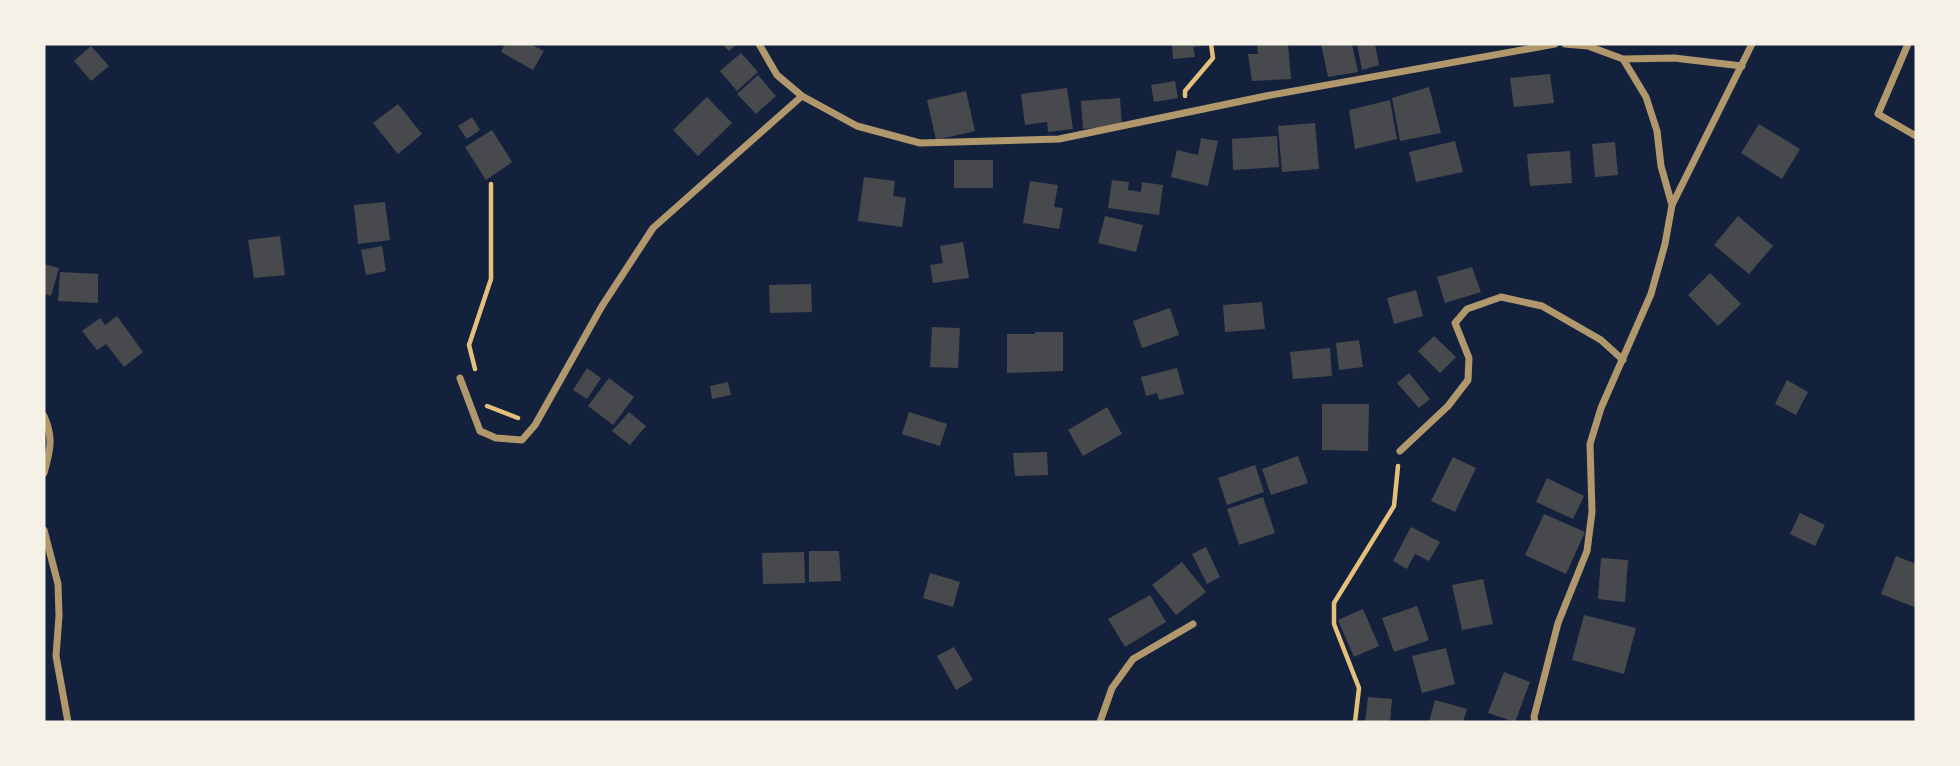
<svg xmlns="http://www.w3.org/2000/svg" width="1960" height="766" viewBox="0 0 1960 766" font-family="'Golos Text',sans-serif">
<style>
.building{fill:#48494c}
.lines{fill:none;stroke-linecap:round;stroke-linejoin:round}
.path{stroke:#e5c07b;stroke-width:4.5}
.minor{stroke:#b1986c;stroke-width:7}
</style>
<rect width="100%" height="100%" fill="#14213d"/>
<path class="building" d="M505,44H530L544,51L533,70L501,52Z
M722,44H737L729,51Z
M1172,44H1209V45L1193,47L1195,57L1173,59Z
M1257,44H1288L1291,79L1252,81L1248,54H1258Z
M1321,44H1352L1358,72L1328,77Z
M1357,44H1375L1379,65L1362,70Z
M91,46L109,66L91,81L74,61Z
M741,53L758,72L737,91L720,71Z
M1550,74L1554,103L1514,107L1510,78Z
M758,75L776,96L756,114L737,94Z
M1175,81L1178,98L1154,102L1151,85Z
M1429,87L1441,133L1400,141L1392,98Z
M1067,88L1073,129L1048,132L1047,122L1025,125L1021,94Z
M966,91L975,131L936,140L927,100Z
M707,97L732,123L698,156L673,130Z
M1120,98L1122,126L1083,129L1081,101Z
M1390,100L1397,139L1355,149L1349,110Z
M398,104L422,134L398,154L373,123Z
M472,117L480,130L467,139L458,126Z
M1315,123L1319,169L1282,172L1278,126Z
M1759,124L1800,149L1782,179L1741,153Z
M492,130L512,162L486,180L465,147Z
M1277,136L1279,167L1233,170L1232,139Z
M1201,138L1218,141L1208,186L1171,177L1177,150L1198,155Z
M1455,141L1463,172L1416,182L1409,152Z
M1615,142L1618,175L1595,177L1592,144Z
M1570,151L1572,183L1530,186L1527,154Z
M954,160H993V188H954Z
M864,177L895,181L893,196L906,198L902,227L858,221Z
M1112,180L1129,182L1128,190L1141,192L1142,182L1163,185L1159,215L1108,208Z
M1030,181L1058,185L1054,207L1063,208L1059,229L1023,223Z
M385,202L390,240L358,244L354,205Z
M1105,216L1143,225L1136,252L1098,243Z
M1738,216L1773,246L1749,274L1714,245Z
M280,236L285,275L254,278L248,240Z
M963,242L969,278L933,283L930,265L943,263L940,246Z
M382,246L386,271L366,275L361,250Z
M44,264L59,268L51,296L44,294Z
M1472,267L1481,292L1445,303L1437,277Z
M60,272L98,274V303L58,301Z
M1710,273L1741,304L1718,326L1688,295Z
M811,284L812,312L770,313L769,285Z
M1416,290L1423,316L1394,324L1387,298Z
M1262,302L1265,329L1225,332L1223,305Z
M1170,308L1179,335L1142,348L1133,321Z
M117,316L143,352L124,367L106,344L97,350L82,331L100,318L105,325Z
M932,327L960,328L958,368L930,367Z
M1035,332H1063V371L1007,373V334H1035Z
M1434,336L1456,357L1440,373L1418,351Z
M1359,340L1363,367L1339,370L1336,343Z
M1330,348L1332,376L1293,379L1290,352Z
M587,368L601,378L587,399L573,390Z
M1177,368L1184,394L1159,400L1157,393L1146,396L1141,377Z
M1409,373L1430,399L1419,408L1397,383Z
M609,378L634,397L613,425L588,406Z
M1787,380L1808,392L1796,415L1775,404Z
M728,382L731,395L712,399L710,386Z
M1322,404H1369L1368,451L1322,450Z
M1107,407L1122,434L1083,456L1068,430Z
M629,412L646,426L630,445L612,431Z
M909,412L947,424L940,446L902,434Z
M1047,452L1048,475L1015,476L1013,453Z
M1298,456L1308,483L1271,495L1262,469Z
M1453,457L1476,468L1455,512L1431,501Z
M1255,465L1264,492L1227,505L1218,478Z
M1547,478L1584,496L1573,519L1536,502Z
M1263,497L1275,533L1239,545L1227,509Z
M1800,513L1825,525L1815,546L1790,534Z
M1544,514L1585,532L1566,574L1525,555Z
M1411,527L1440,542L1429,561L1415,554L1407,569L1393,561Z
M1206,547L1220,577L1207,584L1192,554Z
M809,551H839L841,581L809,582Z
M804,552L805,583L763,584L762,553Z
M1896,556L1916,564V600L1914,607L1881,594Z
M1601,558L1628,560L1625,602L1598,599Z
M1182,562L1206,592L1176,615L1152,585Z
M930,573L960,582L953,607L923,598Z
M1483,579L1493,624L1462,630L1452,585Z
M1150,595L1166,622L1125,647L1108,619Z
M1417,606L1429,640L1394,652L1382,618Z
M1363,609L1379,646L1354,657L1338,620Z
M1584,615L1636,628L1624,674L1572,660Z
M954,647L973,680L956,690L937,656Z
M1446,648L1455,684L1422,693L1412,656Z
M1504,672L1530,682L1515,722L1488,713Z
M1368,697L1392,699L1390,722H1365Z
M1435,700L1467,709L1463,722H1429Z"/>
<g class="lines">
<path class="path" d="M1185,96V91L1213,58L1211,44
M475,369L469,345L491,279V184
M487,406L518,418
M1355,722L1359,688L1334,624V603L1394,506L1398,466"/>
<path class="minor" d="M759,44L777,75L802,96L857,126L920,143L1059,139L1266,96L1555,44
M1908,44L1878,114L1916,136
M1623,59L1674,58L1742,66
M1672,205L1752,44
M460,378L480,431L496,438L522,440L535,425L602,306L653,228L802,96
M44,416C54,438 50,451 44,473
M1400,451L1448,406L1468,380L1469,358L1455,323L1467,309L1501,297L1542,306L1601,340L1623,360
M44,530L58,584L59,616L56,656L68,722
M1100,722L1112,688L1133,659L1193,624
M1535,722L1534,717L1558,623L1587,551L1592,512L1590,444L1601,408L1651,294L1665,244L1672,205L1661,166L1657,131L1646,97L1623,59L1588,46L1565,44"/>
</g>
<rect width="1960" height="766" fill="none" stroke="#f6f1e7" stroke-width="91"/>
</svg>
